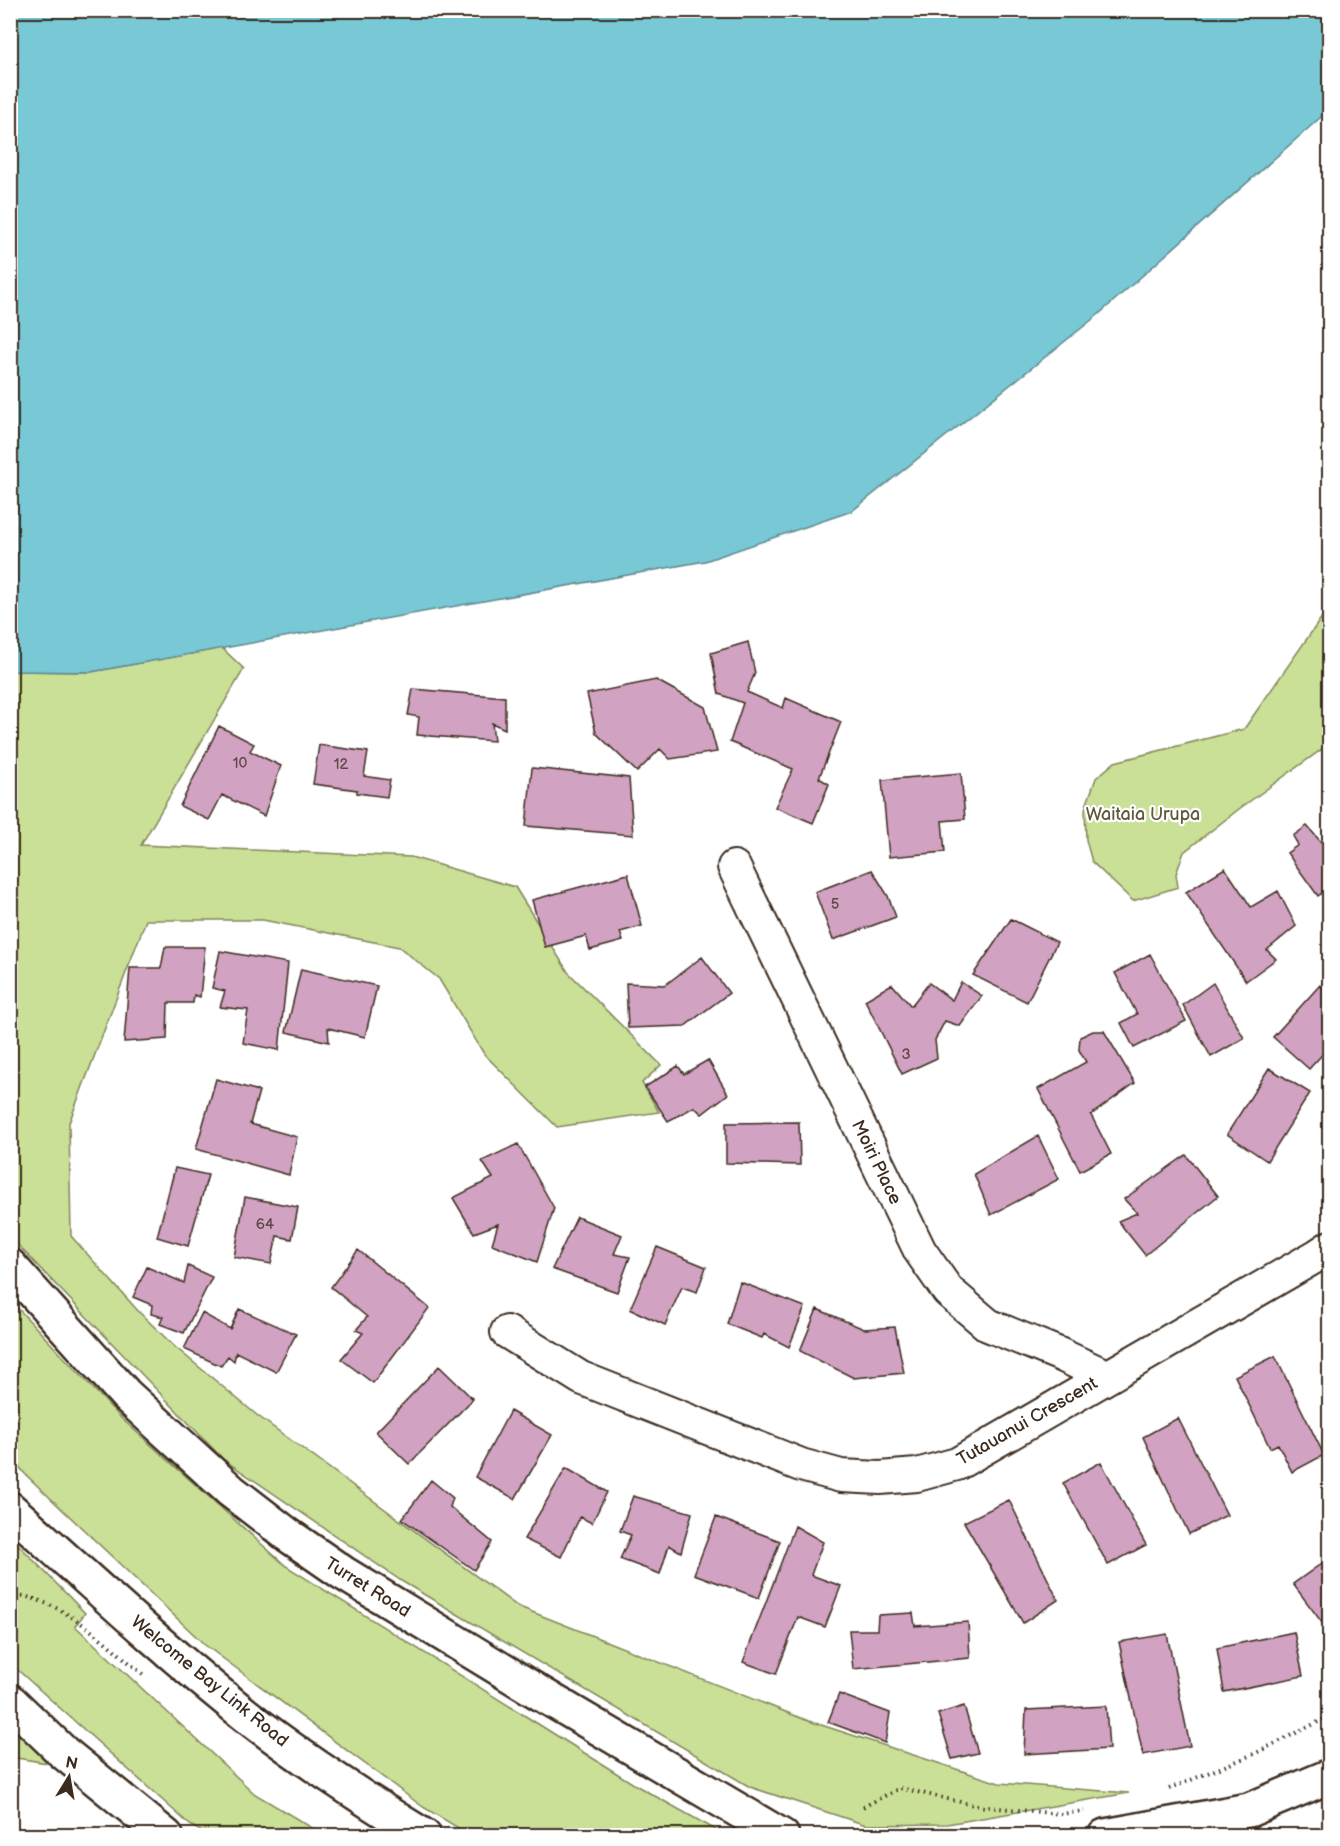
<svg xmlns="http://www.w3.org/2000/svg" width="1340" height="1846" viewBox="0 0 1340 1846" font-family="'Balsamiq Sans',sans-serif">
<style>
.green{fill:#c9e096;stroke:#82855a;stroke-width:1.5}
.water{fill:#78c8d5;stroke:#60898c;stroke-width:1.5}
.building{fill:#d1a2c1;stroke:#3b2a1e;stroke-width:1.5}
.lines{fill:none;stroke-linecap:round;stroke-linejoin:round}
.minor-casing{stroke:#3b2a1e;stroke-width:36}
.tertiary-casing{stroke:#3b2a1e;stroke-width:38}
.secondary-casing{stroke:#3b2a1e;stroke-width:38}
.primary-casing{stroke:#3b2a1e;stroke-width:38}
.path{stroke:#3b2a1e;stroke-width:4;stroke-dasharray:1.5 4.5;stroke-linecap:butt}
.minor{stroke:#fff;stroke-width:32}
.tertiary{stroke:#fff;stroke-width:33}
.secondary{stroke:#fff;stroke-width:33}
.primary{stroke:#fff;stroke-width:33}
.labels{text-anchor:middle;stroke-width:4.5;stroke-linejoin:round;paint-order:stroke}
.number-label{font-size:15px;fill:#604847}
.park-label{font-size:18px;fill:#5e583c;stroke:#fff}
.street-label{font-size:18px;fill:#3b2a1e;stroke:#fff}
</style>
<rect width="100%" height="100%" fill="#fff"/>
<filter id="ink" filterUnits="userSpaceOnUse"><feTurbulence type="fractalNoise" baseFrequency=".0167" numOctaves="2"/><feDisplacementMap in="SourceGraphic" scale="12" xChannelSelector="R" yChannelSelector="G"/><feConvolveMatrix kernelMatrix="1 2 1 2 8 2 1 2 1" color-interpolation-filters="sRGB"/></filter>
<g filter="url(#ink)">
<path class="green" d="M1329,607V744L1239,809L1184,852L1176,874L1178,887L1133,901L1092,862L1086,840L1085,809L1096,778L1115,762L1244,729Z
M222,648L244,669L141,845L411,857L515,887L568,972L661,1065L642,1083L659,1112L557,1127L484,1054L439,979L399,947L263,920H146L69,1123L71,1236L140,1313L175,1347L258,1416L517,1606L806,1720L999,1783L1129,1793L947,1824L866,1825L750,1787L403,1582L223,1459L11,1238V671L91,672Z
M10,1300L121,1418L286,1566L637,1786L725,1835H470L423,1807L205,1645L25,1474L11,1456Z
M11,1537L85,1613L75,1626L255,1794L324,1835H207L190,1825L11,1664Z
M10,1718L60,1765L11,1757Z"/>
<path class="water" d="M11,10L1329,11V110L1098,315L852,511L705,561L91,672L11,671Z"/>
<path class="building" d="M748,642L755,673L747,692L783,708L786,698L841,722L819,778L829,784L813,823L775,807L793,769L730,742L743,703L719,694L711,653Z
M656,680L705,707L717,752L670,759L660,749L637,772L596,733L587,694Z
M413,689L505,697V729L492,723L494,741L417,735L419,717L408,715Z
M219,726L254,744L250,751L281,766L264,816L222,795L209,820L180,806Z
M319,745L368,752L364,776L390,780L387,797L357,793V790L313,784Z
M532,768L629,778L633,835L526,826Z
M961,773L965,819L942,821L945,852L889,857L882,780Z
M1307,826L1321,842L1330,835V887L1318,896L1287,853L1298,845L1293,836Z
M1225,868L1251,907L1278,891L1296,926L1267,950L1276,959L1246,981L1186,892Z
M872,870L888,896L896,917L833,940L815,892Z
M628,874L642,926L620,932L623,941L590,950L586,936L545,947L532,900Z
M1011,919L1057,942L1027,1002L973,975Z
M165,947H205L200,997L194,995L193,1003H168L167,1039L124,1042L130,968H161Z
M220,951L288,963L279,1050L243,1043L248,1010L220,1007L225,991L212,988Z
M1150,954L1186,1021L1134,1048L1121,1023L1137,1014L1115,973Z
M702,957L729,993L685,1026L628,1028L626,983L665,985Z
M301,969L377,986L365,1037L328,1028L329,1042L286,1032Z
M961,982L982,996L960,1026L945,1021L935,1040L937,1058L902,1074L865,1000L892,984L911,1006L929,983L952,1000Z
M1213,983L1244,1038L1211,1057L1183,1005Z
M1320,985L1330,994V1046L1309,1069L1273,1037Z
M1093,1031H1104L1135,1083L1091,1115L1111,1154L1080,1171L1038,1089L1086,1062L1079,1050L1080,1037Z
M708,1060L728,1094L702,1114L694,1107L668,1121L645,1087L678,1066L684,1074Z
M1269,1068L1310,1093L1267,1161L1227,1134Z
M216,1079L259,1091L250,1124L297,1137L289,1175L196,1149Z
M799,1122L800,1165L726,1163V1123Z
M1038,1136L1059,1179L991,1215L974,1174Z
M518,1144L554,1208L537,1262L492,1244L498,1224L474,1233L453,1198L493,1178L482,1161Z
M1186,1155L1218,1196L1145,1255L1118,1221L1137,1213L1124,1199Z
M175,1168L208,1175L188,1246L157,1237Z
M245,1197L298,1207L292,1239L277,1236L271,1264L234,1257Z
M577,1217L622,1235L614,1254L630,1257L617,1292L552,1269Z
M657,1247L706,1267L697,1292L682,1287L665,1325L630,1309Z
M358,1250L429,1308L373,1383L341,1359L363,1333L356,1330L367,1317L331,1287Z
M188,1266L212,1277L184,1333L160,1324L163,1317L151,1314L152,1305L133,1297L147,1267L184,1283Z
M740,1282L805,1307L789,1347L764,1334L762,1338L727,1324Z
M239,1309L296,1334L276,1372L236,1352L234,1361L228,1356L221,1366L184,1349L202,1313L230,1329Z
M817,1309L864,1329L895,1327L904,1373L854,1378L800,1351Z
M1275,1356L1324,1455L1292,1472L1278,1444L1270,1448L1235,1376Z
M439,1366L473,1399L409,1464L376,1432Z
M510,1411L552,1435L515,1499L475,1477Z
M1178,1418L1227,1515L1189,1534L1143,1437Z
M1101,1462L1146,1545L1108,1565L1063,1483Z
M566,1468L607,1492L592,1523L580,1517L561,1557L524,1539Z
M431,1480L453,1498L450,1507L492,1542L474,1570L402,1519Z
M633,1496L692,1513L681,1552L669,1545L660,1574L620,1559L631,1535L620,1531Z
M1009,1500L1058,1600L1023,1623L964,1522Z
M716,1517L780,1541L759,1598L694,1574Z
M795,1526L823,1542L811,1575L841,1586L825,1627L798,1617L776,1674L743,1662Z
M1325,1561L1330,1568V1627L1323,1624L1293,1584Z
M913,1613L915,1626L968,1622L970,1658L853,1669L849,1630H877L878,1615Z
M1294,1632L1303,1676L1224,1692L1217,1648Z
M1167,1634L1190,1746L1143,1755L1119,1642Z
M839,1694L890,1713L885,1743L828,1722Z
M964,1706L978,1753L952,1759L938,1714Z
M1106,1706L1109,1749L1024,1754L1026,1710Z"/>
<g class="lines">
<g class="minor-casing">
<path id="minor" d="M734,867L920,1251L948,1291L988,1325L1059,1354L1106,1376
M507,1332L581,1378L801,1465L841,1476L880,1478L917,1475L957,1464L1318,1255L1330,1247"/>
</g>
<g class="tertiary-casing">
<path id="tertiary" d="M1105,1836L1249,1810L1330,1776"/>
</g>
<g class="secondary-casing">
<path id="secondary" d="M10,1509C88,1579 165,1651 247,1716C303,1760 364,1799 424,1836"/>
</g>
<g class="primary-casing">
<path id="primary" d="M10,1266L126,1395L231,1491L288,1535L343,1573L543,1695L782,1836
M10,1701L63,1752L166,1836"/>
</g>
<path class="path" d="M10,1594C64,1599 105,1643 145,1676
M1169,1789L1254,1754L1330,1716
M863,1807L900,1788L978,1806L1061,1814L1084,1811"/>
<use href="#minor" class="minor"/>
<use href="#tertiary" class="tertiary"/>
<use href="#secondary" class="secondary"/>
<use href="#primary" class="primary"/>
</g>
</g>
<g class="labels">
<g class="number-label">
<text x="240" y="768">10</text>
<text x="341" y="769">12</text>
<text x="835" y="909">5</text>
<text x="906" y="1059">3</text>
<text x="265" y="1229">64</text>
</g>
<g class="park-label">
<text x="1143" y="820">Waitaia Urupa</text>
</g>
<g class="street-label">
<text transform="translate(877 1162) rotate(64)" y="6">Moiri Place</text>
<text transform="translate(1027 1421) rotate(-30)" y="6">Tutauanui Crescent</text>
<text transform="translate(368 1587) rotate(32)" y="6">Turret Road</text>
<text transform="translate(210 1681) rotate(39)" y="6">Welcome Bay Link Road</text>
</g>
</g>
<rect width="1340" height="1846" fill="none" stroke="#fff" stroke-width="36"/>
<rect x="18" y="18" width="1304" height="1810" fill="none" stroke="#3b2a1e" stroke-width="2" filter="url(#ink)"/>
<g transform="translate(69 1777) rotate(11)" stroke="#ffffff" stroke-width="4.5" paint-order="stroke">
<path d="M0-4.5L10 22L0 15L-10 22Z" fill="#3b2a1e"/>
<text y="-9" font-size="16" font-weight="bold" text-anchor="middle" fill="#3b2a1e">N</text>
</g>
</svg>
